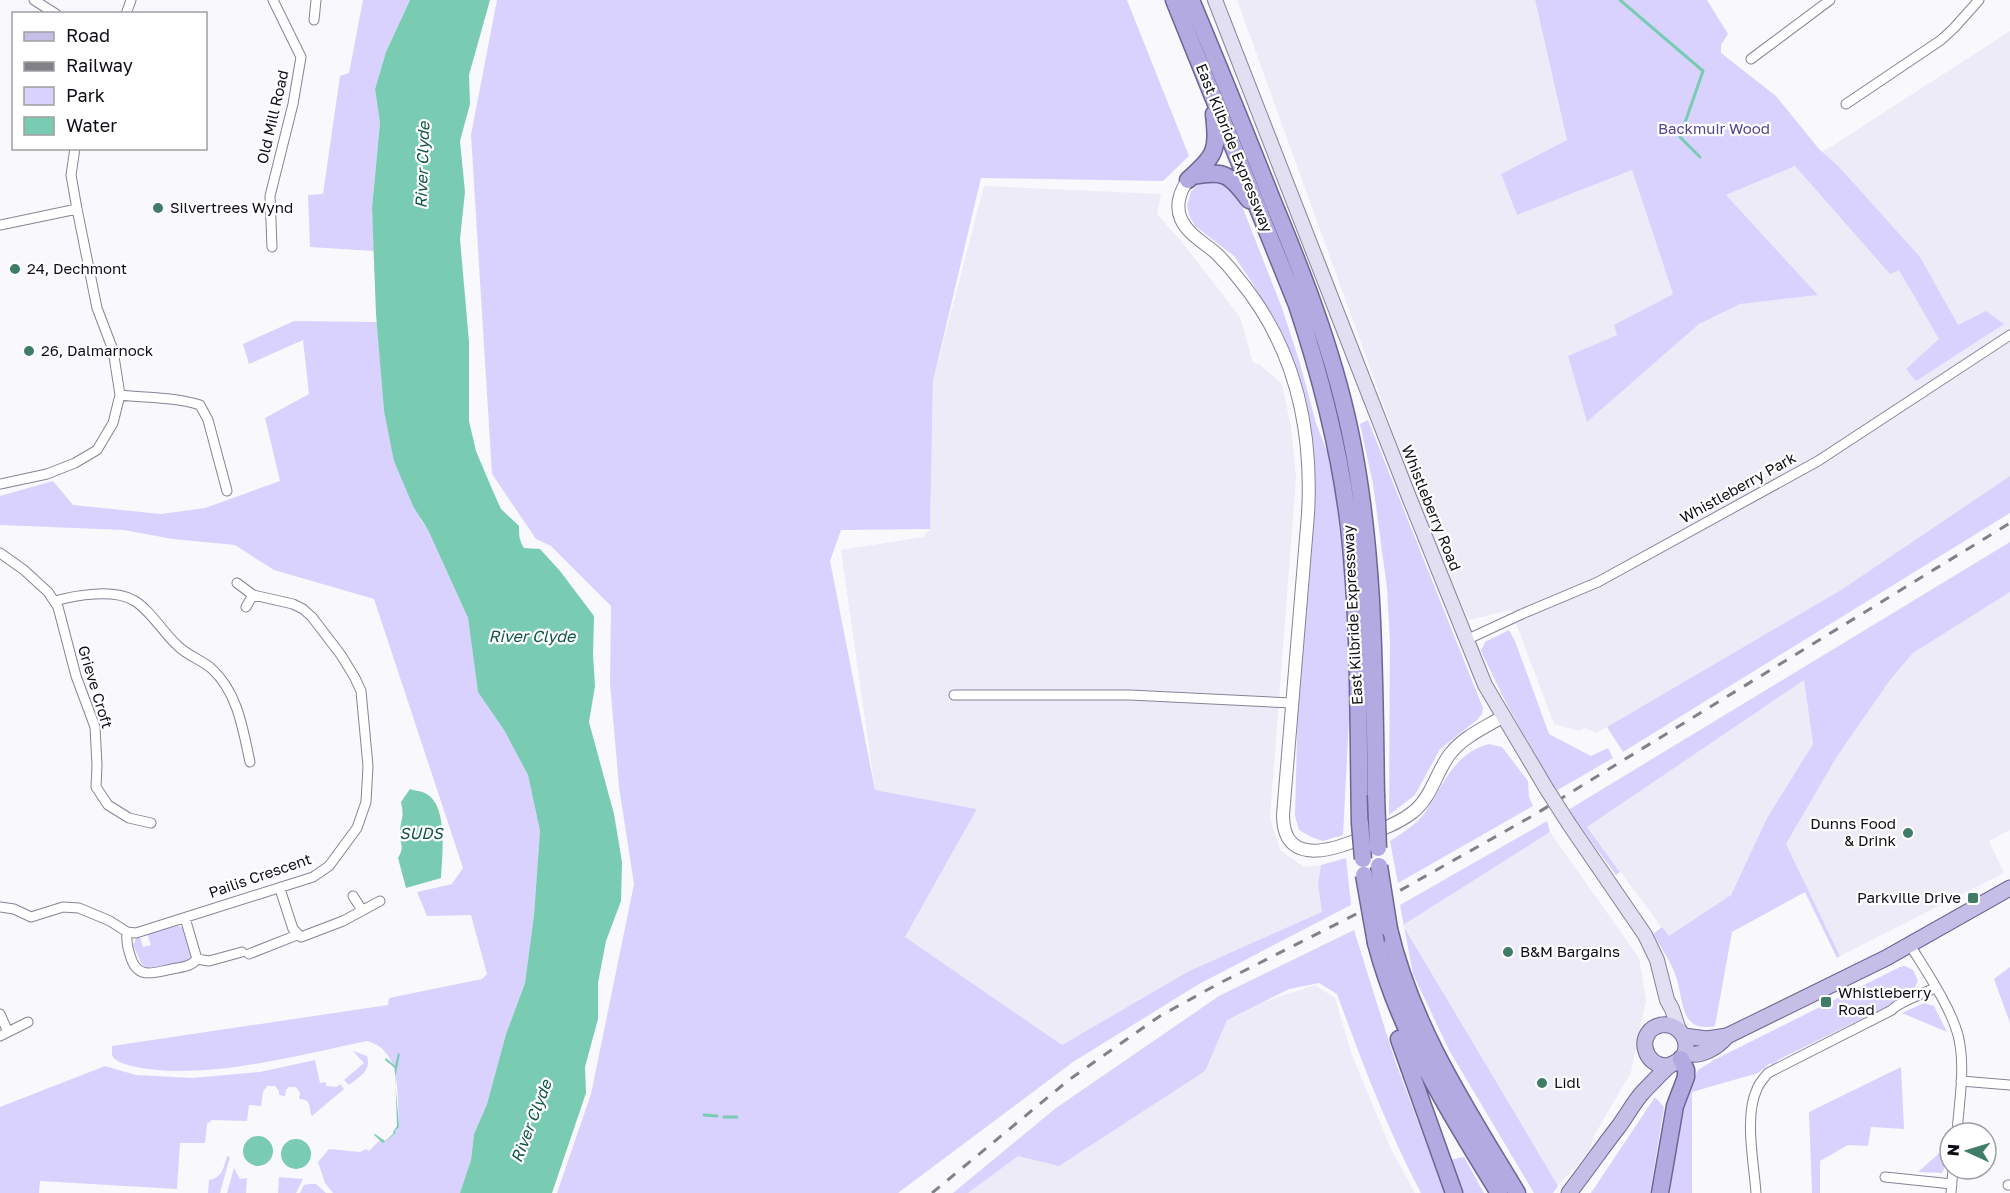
<svg xmlns="http://www.w3.org/2000/svg" width="2010" height="1193" viewBox="0 0 2010 1193" font-family="'Golos Text',sans-serif">
<style>
.built{fill:#ecebf7}
.green{fill:#d9d2ff}
.water{fill:#79ccb1}
.lines{fill:none;stroke-linecap:round;stroke-linejoin:round}
.stream{stroke:#79ccb1;stroke-width:3}
.minor-casing{stroke:#868396;stroke-width:11}
.tertiary-casing{stroke:#868396;stroke-width:14}
.secondary-casing{stroke:#868396;stroke-width:16}
.primary-casing{stroke:#6d6594;stroke-width:17}
.trunk-casing{stroke:#6d6594;stroke-width:19}
.minor{stroke:#fff;stroke-width:9}
.tertiary{stroke:#fff;stroke-width:12}
.secondary{stroke:#e2dff3;stroke-width:14}
.primary{stroke:#c5bfe8;stroke-width:15}
.trunk{stroke:#b2aae0;stroke-width:16}
.rail{stroke:#828187;stroke-width:3;stroke-dasharray:10 10;stroke-linecap:butt}
.secondary-bridge-casing{stroke:#868396;stroke-width:16;stroke-linecap:butt}
.trunk-bridge-casing{stroke:#6d6594;stroke-width:19;stroke-linecap:butt}
.secondary-bridge{stroke:#e2dff3;stroke-width:14}
.trunk-bridge{stroke:#b2aae0;stroke-width:16}
.poi-dot{fill:#3f7d69;stroke:#fff;stroke-width:2}
.labels{text-anchor:middle;stroke-width:4.5;stroke-linejoin:round;paint-order:stroke}
.street-label{font-size:15px;fill:#0f0e15;stroke:#fff}
.park-label{font-size:15px;fill:#554390;stroke:#fff}
.poi-label{font-size:15px;fill:#0f0e15;stroke:#fff;text-anchor:start}
.water-label{font-size:16px;font-style:italic;fill:#115644;stroke:#fff}
</style>
<rect width="100%" height="100%" fill="#f9f8fd"/>
<path class="built" d="M1237,0H1535L1567,140L1501,174L1517,215L1632,170L1673,294L1615,325L1617,335L1568,356L1587,422L1699,324L1740,304L1818,295L1726,195L1795,166L1829,148L2010,31V476L1841,590L1725,660L1596,733L1585,728L1579,731L1554,724L1511,610L1469,620L1433,542Z
M984,186L1161,194L1157,214L1181,241L1240,317L1253,363L1259,364L1282,384L1291,427L1296,477L1270,818L1280,850L1304,867L1321,865L1318,883L1323,912L1189,971L1062,1045L905,937L977,809L875,790L841,550L923,537L930,529L933,381Z
M2010,592V830L1989,841L2004,873L1840,956L1786,844L1836,758L1890,680L1913,653Z
M1804,679L1813,744L1767,818L1731,895L1669,937L1587,827Z
M1550,832L1639,958L1646,1000L1631,1072L1594,1136L1589,1153L1557,1186L1403,924Z
M1315,985L1335,998L1352,1055L1391,1149L1415,1193H968L1181,1032L1224,1015Z"/>
<path class="green" d="M363,0H410L386,52L375,89L380,123L372,208L374,251L310,247L308,195L323,194L340,76L349,73Z
M497,0H1127L1189,156L1163,181L981,178L933,381L930,529L841,530L830,561L875,790L977,809L905,937L1062,1045L1189,971L1322,912L1318,883L1321,865L1346,858L1351,905L1199,984L1073,1062L898,1193H557L591,1094L634,884L619,787L610,683L611,606L551,546L536,539L492,474L471,135Z
M1535,0H1707L1728,34L1721,45V53L1776,96L1819,149L1839,167L1920,257L1958,325L1986,311L2004,324L1916,381L1906,369L1939,339L1899,270L1890,274L1795,166L1726,195L1818,295L1740,304L1699,324L1587,422L1568,356L1617,335L1614,325L1673,294L1632,170L1517,215L1501,174L1567,140Z
M1210,180C1229,181 1235,190 1242,206L1282,308L1299,360L1316,423L1328,454L1336,498L1344,573L1350,701L1343,835L1323,841L1311,837L1299,830L1295,816L1298,697L1306,613L1315,464L1306,401L1283,337L1253,284L1234,256L1195,226L1189,215L1187,205L1191,192L1199,183Z
M294,321L377,322L384,411L421,520L428,530L468,618L478,691L504,730L528,775L540,831L534,915L525,983L506,1034L487,1104L474,1134L471,1160L460,1193H333L325,1183L318,1162L329,1149L360,1152L366,1149L369,1151L380,1140L383,1143L396,1133L395,1132L399,1127C397,1098 403,1050 367,1041C299,1055 205,1081 136,1067C129,1065 115,1063 112,1055C112,1054 112,1047 112,1046L388,1005L389,998L482,979L487,974L471,915L427,916L417,892L452,884L463,868L374,599L274,570L235,545L173,539L124,530L0,525V496L53,481L73,505L161,514L205,508L280,481L265,418L309,394L303,340L249,364L243,344Z
M1368,420L1483,708L1482,714L1477,720L1440,749L1415,795L1389,815L1390,642L1387,588L1373,484L1360,424Z
M2010,476V513L1623,752L1607,727L1841,590Z
M2010,542V592L1913,653L1890,680L1836,758L1786,844L1840,956L1837,958L1805,892L1732,932L1715,1026C1681,1033 1684,1004 1677,980C1672,963 1662,949 1653,934L1662,927L1669,936L1731,895L1767,818L1813,744L1804,680L1587,827L1620,872L1616,875L1568,810Z
M1509,630L1515,641L1549,734L1591,756L1608,748L1613,758L1556,791L1507,705L1481,651L1485,642Z
M1489,744L1502,747L1528,781L1529,797L1533,806L1398,883L1390,841C1402,833 1419,823 1426,811C1443,785 1455,752 1489,744Z
M1547,821L1550,832L1403,925L1558,1186L1553,1193H1534L1449,1050L1413,974L1400,905Z
M177,925L185,929L193,954L191,958L185,962L148,968L142,965L133,945L137,937H140L143,947L151,945L147,933Z
M1354,930L1395,1061L1445,1193H1421C1387,1129 1362,1062 1337,994L1319,983L1289,989L1227,1020L1205,1071L1059,1166L1018,1156L968,1193H953L1056,1108L1219,996Z
M1905,966L1913,970L1918,981L1914,989L1904,998L1780,1059L1772,1065L1770,1063L1758,1073L1692,1092V1193H1670L1677,1138L1688,1089L1698,1070L1714,1060L1900,967Z
M2010,967V1023L1994,979Z
M1924,1003L1934,1006L1947,1032L1902,1013Z
M353,1051L367,1056C372,1071 359,1077 349,1085L344,1080L364,1063Z
M315,1060L320,1083L326,1082V1086L337,1087L340,1084L344,1089L312,1116C308,1109 313,1099 299,1099L300,1093L296,1087H289L286,1090L285,1096L279,1095V1091L275,1086H267L263,1092L261,1106L249,1105L247,1121L212,1120L207,1124L205,1143H180L177,1189L40,1181L39,1193H0V1107L105,1066L136,1075L192,1078L260,1072Z
M1901,1067L1904,1129L1871,1127L1868,1146L1848,1145L1820,1161V1193H1812L1809,1112Z
M1655,1097L1664,1107L1650,1193H1591Z
M1946,1147L1944,1169L1942,1173L1918,1172Z
M227,1156L230,1157L220,1193H208L209,1180C223,1177 223,1169 227,1156Z
M1464,1157L1484,1193H1463L1449,1160Z
M234,1168L240,1179L247,1178L246,1193H227Z
M279,1177L303,1179L296,1193H278Z
M309,1184H316L326,1193H300L304,1185Z"/>
<path class="water" d="M410,0H490L469,75L470,104L460,141L465,192L460,239L469,342V421L476,451L492,489L501,509L519,526C519,535 519,540 524,548L540,549L560,571L594,616L593,655L595,686L589,722L614,814L622,862L621,901L606,941L598,983V1019L585,1067L586,1093L552,1193H460L471,1160L474,1134L487,1104L506,1034L525,983L534,915L540,831L528,775L504,730L478,692L468,618L428,530L413,506L394,461L384,411L376,314L372,208L380,123L375,89L386,52Z
M410,789C415,791 424,791 428,795C448,808 442,857 441,878L406,888L398,858C405,846 400,845 400,833C400,819 405,819 401,802Z
M398,1053L400,1054L395,1079L399,1127L395,1131L396,1133L383,1143L374,1135L375,1134L385,1141L394,1133L393,1132L397,1126L395,1068L385,1060L386,1058L395,1066Z
M243 1151a15 15 0 1 1 30 0a15 15 0 1 1-30 0Z
M281 1154a15 15 0 1 1 30 0a15 15 0 1 1-30 0Z"/>
<g class="lines">
<path class="stream" d="M1620,0L1703,71L1680,137L1700,157
M704,1115L717,1116
M724,1117H737"/>
<g class="minor-casing">
<path id="minor" d="M34,0L56,14
M126,14L131,0
M314,20L316,0
M1751,59L1830,0
M1846,104L1941,40L1954,28L1979,0
M0,225L77,209
M272,247L270,196L293,104L301,57L273,0
M120,395C146,398 175,397 200,405L208,420L227,491
M0,484L47,474L75,463L97,450L113,423L120,395L113,350L97,308L77,209L71,175L75,148
M0,553L24,570L48,592L58,607L76,676L95,727L97,765L96,787L108,805L129,818L151,823
M55,601C76,595 113,589 133,600C149,608 164,634 178,646C188,656 202,660 212,669C238,693 243,730 250,762
M246,607L253,595
M1466,640L1522,614L1598,582L1818,461L2010,335
M954,695H1130L1292,703
M280,889L293,929L301,937L343,921L380,901
M353,896L362,910
M0,907L14,909L31,917L63,907L79,908L110,921L127,932L136,933L313,877L329,866L357,828L366,802L368,766L361,691L355,678L341,655L312,617L303,609L293,604L253,595L237,583
M127,932C126,941 127,947 130,955C137,980 152,973 172,969C181,967 191,967 197,959L185,918
M1910,945C1926,971 1950,1006 1958,1035C1966,1067 1959,1101 1957,1133
M249,954L297,935
M197,959L209,961L242,952
M0,1014L8,1032
M0,1036L28,1022
M1961,1081L2010,1085
M1885,1177L1952,1184
M2008,1185H2010
M1756,1193C1754,1163 1744,1116 1757,1089C1759,1083 1764,1078 1768,1073L1892,1010C1897,1003 1924,993 1935,988
M1951,1193L1953,1169"/>
</g>
<g class="tertiary-casing">
<path id="tertiary" d="M1188,180C1180,191 1175,206 1181,219C1188,235 1205,243 1217,254C1224,261 1232,270 1238,278C1295,346 1313,427 1308,514L1283,815C1283,872 1343,847 1373,833C1387,827 1401,822 1413,812C1432,797 1436,772 1450,754C1463,737 1484,728 1502,717"/>
</g>
<g class="secondary-casing">
<path id="secondary" d="M1215,0L1409,497L1485,685L1546,788
M1569,824L1645,935L1657,960L1667,1000L1672,1009L1679,1030"/>
</g>
<g class="primary-casing">
<path id="primary" d="M1684,1036L1707,1039L1727,1036L1886,958L2010,888
M1685,1053C1700,1058 1717,1048 1727,1036
M1569,1193C1586,1171 1602,1148 1619,1126C1627,1115 1634,1102 1643,1092C1648,1087 1665,1069 1669,1066C1675,1062 1680,1062 1684,1055C1691,1040 1678,1022 1661,1025C1636,1030 1641,1067 1669,1066"/>
</g>
<g class="trunk-casing">
<path id="trunk" d="M1174,0L1297,305C1321,377 1340,451 1349,527C1360,625 1358,724 1360,823
M1191,0C1219,67 1246,134 1273,202C1306,281 1337,362 1353,447C1375,562 1374,678 1376,795
M1193,176C1224,170 1230,174 1249,200
M1188,180C1216,154 1218,152 1214,114
M1389,929C1412,1027 1466,1108 1517,1193
M1376,943C1400,1035 1450,1113 1499,1193
M1399,1039L1454,1193
M1660,1193L1675,1106L1686,1077V1070L1681,1059"/>
</g>
<use href="#minor" class="minor"/>
<use href="#tertiary" class="tertiary"/>
<use href="#secondary" class="secondary"/>
<use href="#primary" class="primary"/>
<use href="#trunk" class="trunk"/>
<path class="rail" d="M932,1193L1070,1079L1160,1016L1218,984L1376,904L1534,815L2010,523"/>
<g class="secondary-bridge-casing">
<path id="secondary-bridge" d="M1546,788L1569,824"/>
</g>
<g class="trunk-bridge-casing">
<path id="trunk-bridge" d="M1376,795L1378,848
M1360,823L1363,859
M1379,866L1389,929
M1364,875L1376,943"/>
</g>
<use href="#secondary-bridge" class="secondary-bridge"/>
<use href="#trunk-bridge" class="trunk-bridge"/>
</g>
<g class="poi-dot">
<circle cx="158" cy="208" r="6"/>
<circle cx="15" cy="269" r="6"/>
<circle cx="29" cy="351" r="6"/>
<circle cx="1908" cy="833" r="6"/>
<rect x="1967" y="892" width="12" height="12" rx="3"/>
<circle cx="1508" cy="952" r="6"/>
<rect x="1820" y="996" width="12" height="12" rx="3"/>
<circle cx="1542" cy="1083" r="6"/>
</g>
<g class="labels">
<g class="street-label">
<text transform="translate(273 117) rotate(-77)" y="5">Old Mill Road</text>
<text transform="translate(1234 148) rotate(68)" y="5">East Kilbride Expressway</text>
<text transform="translate(1738 488) rotate(-29)" y="5">Whistleberry Park</text>
<text transform="translate(1431 508) rotate(68)" y="5">Whistleberry Road</text>
<text transform="translate(1353 615) rotate(-93)" y="5">East Kilbride Expressway</text>
<text transform="translate(95 687) rotate(73)" y="5">Grieve Croft</text>
<text transform="translate(260 876) rotate(-19)" y="5">Pailis Crescent</text>
</g>
<g class="park-label">
<text x="1714" y="134">Backmuir Wood</text>
</g>
<g class="poi-label">
<text x="170" y="213">Silvertrees Wynd</text>
<text x="27" y="274">24, Dechmont</text>
<text x="41" y="356">26, Dalmarnock</text>
<text x="1896" y="829" text-anchor="end">Dunns Food<tspan x="1896" dy="17">&amp; Drink</tspan></text>
<text x="1961" y="903" text-anchor="end">Parkville Drive</text>
<text x="1520" y="957">B&amp;M Bargains</text>
<text x="1838" y="998">Whistleberry<tspan x="1838" dy="17">Road</tspan></text>
<text x="1554" y="1088">Lidl</text>
</g>
<g class="water-label">
<text transform="translate(422 165) rotate(-88)" y="6">River Clyde</text>
<text x="532" y="642">River Clyde</text>
<text x="421" y="839">SUDS</text>
<text transform="translate(531 1121) rotate(-69)" y="6">River Clyde</text>
</g>
</g>
<rect x="12" y="12" width="195" height="138" fill="#ffffff" stroke="#9f9fa1" stroke-width="1.5"/>
<rect x="24" y="32" width="30" height="9" fill="#c5bfe8" stroke="#9f9fa1" stroke-width="1.5"/>
<text x="66" y="42" font-size="18" fill="#0f0e15">Road</text>
<rect x="24" y="62" width="30" height="9" fill="#828187" stroke="#9f9fa1" stroke-width="1.5"/>
<text x="66" y="72" font-size="18" fill="#0f0e15">Railway</text>
<rect x="24" y="87" width="30" height="18" fill="#d9d2ff" stroke="#9f9fa1" stroke-width="1.5"/>
<text x="66" y="102" font-size="18" fill="#0f0e15">Park</text>
<rect x="24" y="117" width="30" height="18" fill="#79ccb1" stroke="#9f9fa1" stroke-width="1.5"/>
<text x="66" y="132" font-size="18" fill="#0f0e15">Water</text>
<g transform="translate(1968 1151) rotate(274)"><circle r="28" fill="#ffffff" stroke="#9f9fa1" stroke-width="1.5"/>
<path d="M0-4.5L10 22L0 15L-10 22Z" fill="#3f7d69"/>
<text y="-9" font-size="16" font-weight="bold" text-anchor="middle" fill="#0f0e15">N</text>
</g>
</svg>
